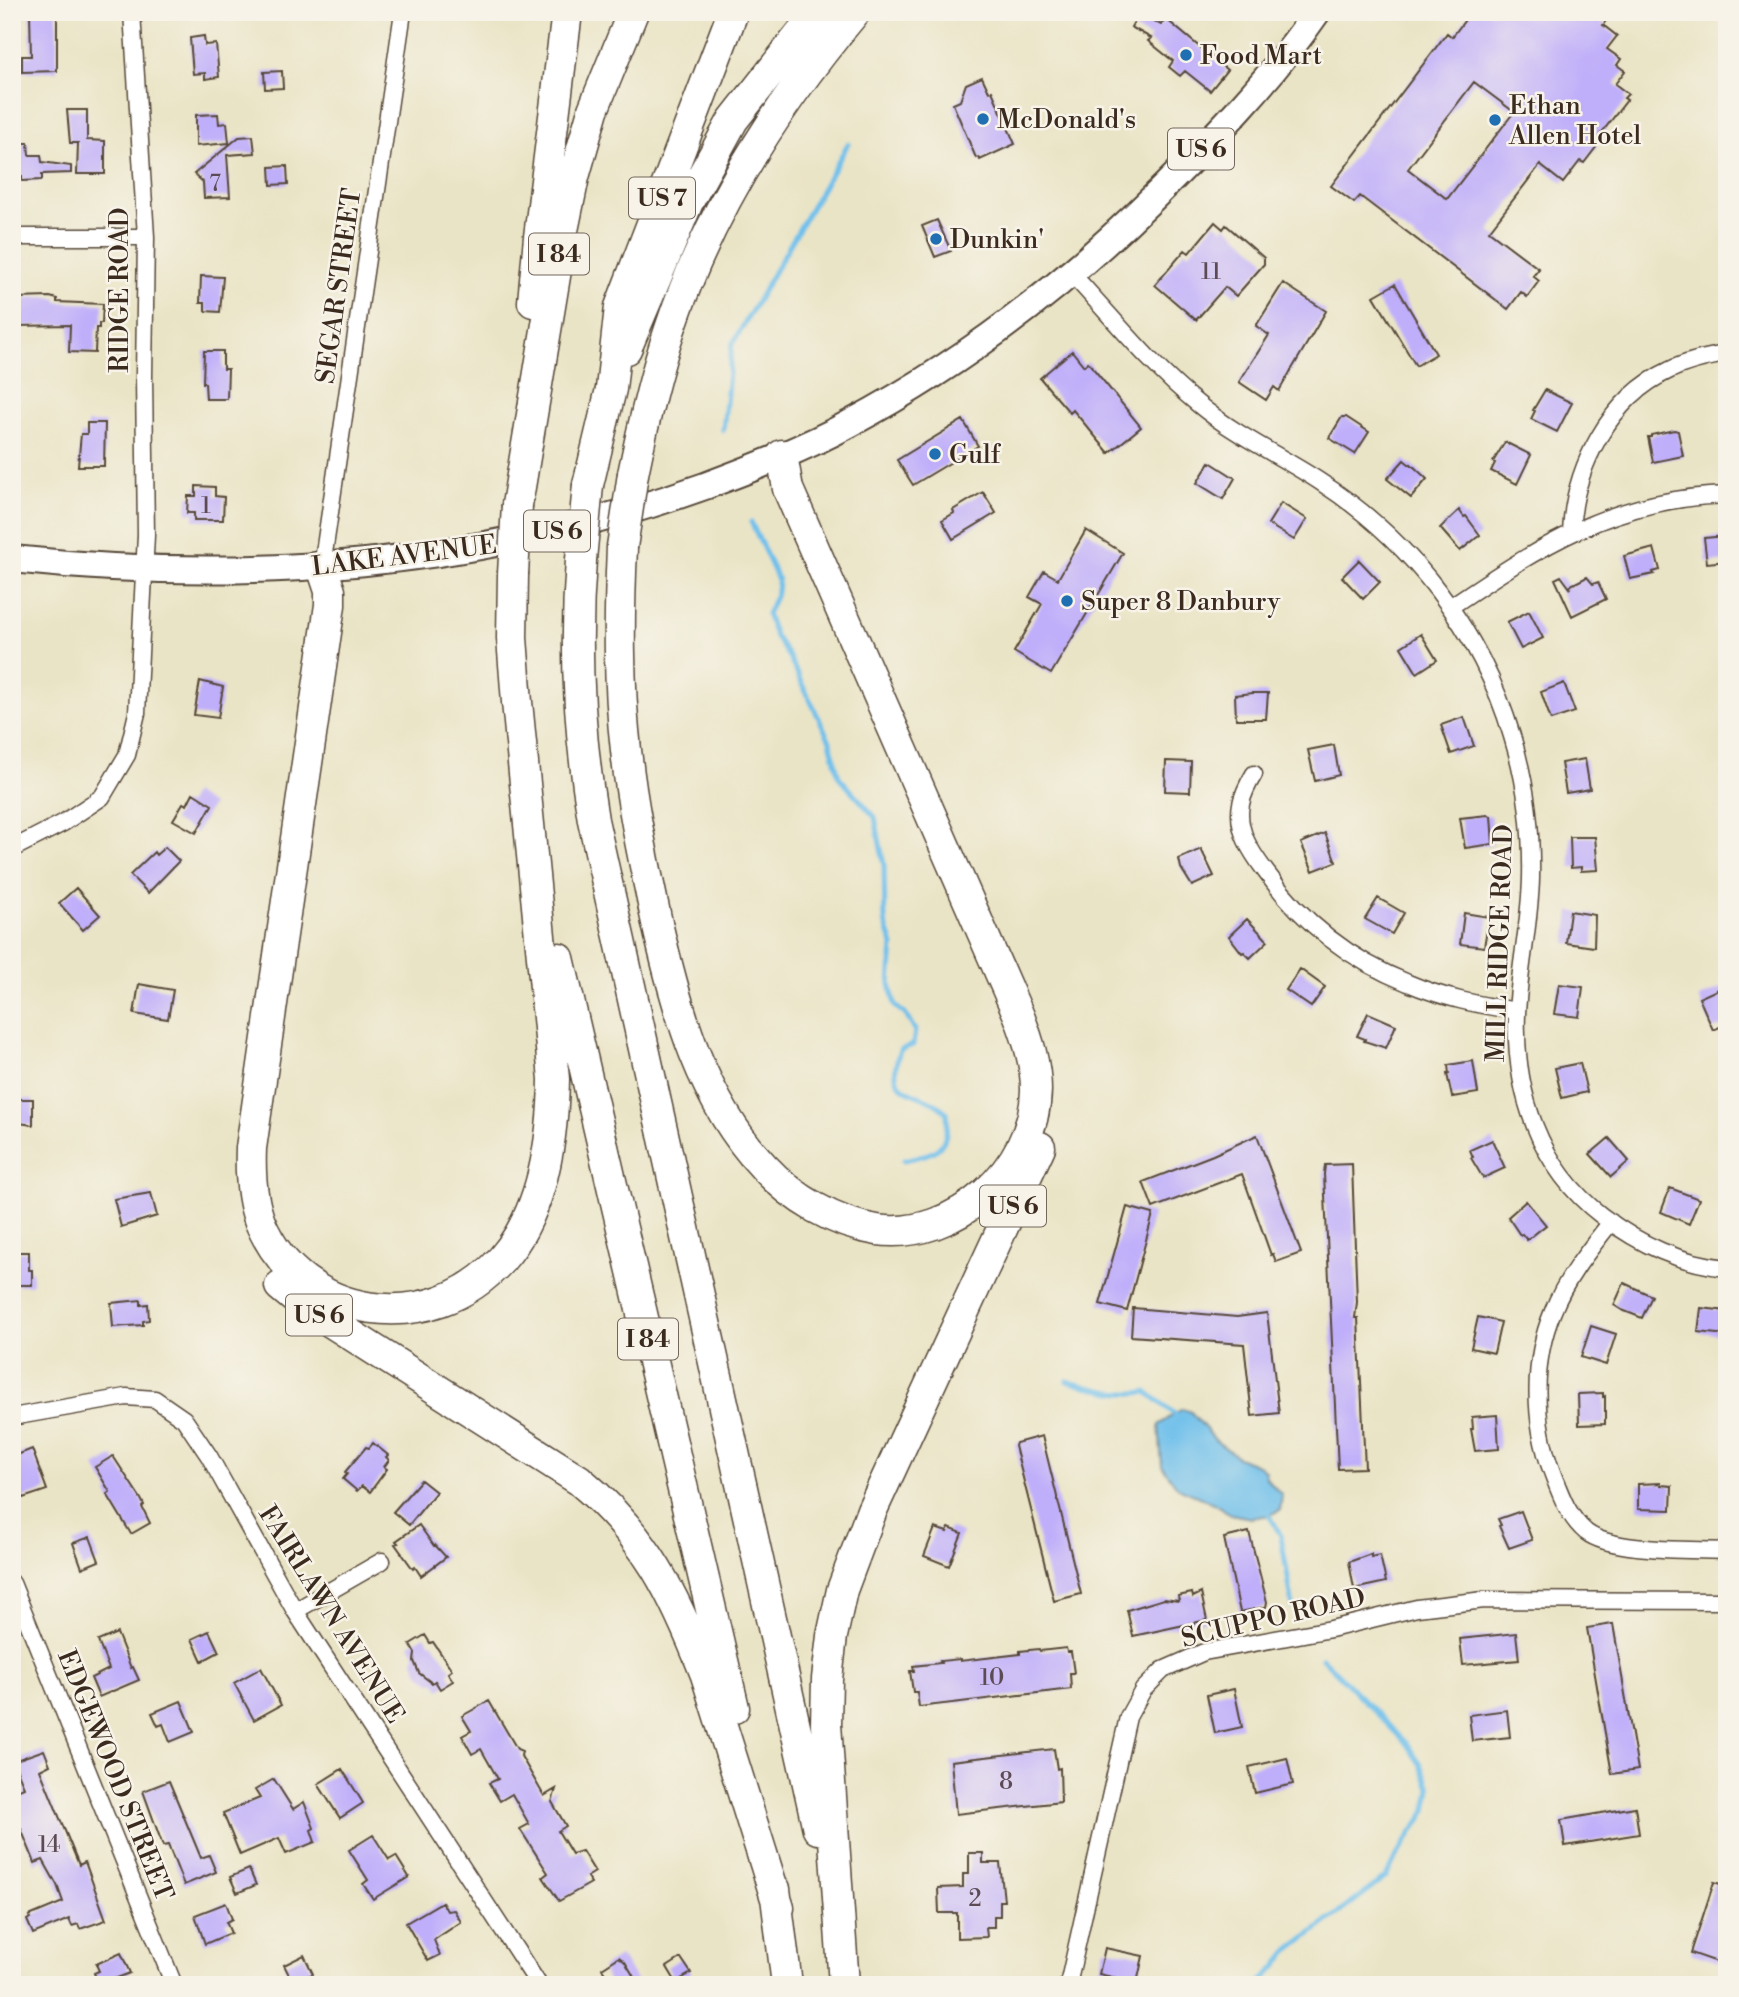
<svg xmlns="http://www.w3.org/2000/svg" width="1739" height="1997" viewBox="0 0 1739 1997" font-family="'Libre Bodoni',serif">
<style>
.water{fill:#70c0eb;stroke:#567584;stroke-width:2}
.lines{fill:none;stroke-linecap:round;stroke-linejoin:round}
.stream{stroke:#70c0eb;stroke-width:5}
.building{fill:#bfaefa;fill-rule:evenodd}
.street-casing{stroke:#554637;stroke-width:19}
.primary-casing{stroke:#554637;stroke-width:30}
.highway-casing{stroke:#554637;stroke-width:33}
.street{stroke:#fff;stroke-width:16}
.primary{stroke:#fff;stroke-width:26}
.highway{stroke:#fff;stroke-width:30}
.highway-bridge-casing{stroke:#554637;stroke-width:33;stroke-linecap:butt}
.highway-bridge{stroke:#fff;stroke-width:30}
.poi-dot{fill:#1f6fb2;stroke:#f7f3e8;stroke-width:2.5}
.labels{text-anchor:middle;stroke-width:5;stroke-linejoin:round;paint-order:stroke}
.number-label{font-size:23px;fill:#5c4b55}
.shield{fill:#f7f3e8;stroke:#73665b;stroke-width:2}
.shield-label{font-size:24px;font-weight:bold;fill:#3b2a1e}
.poi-label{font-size:26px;fill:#3b2a1e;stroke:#f7f3e8;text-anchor:start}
.street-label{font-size:26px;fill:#3b2a1e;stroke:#f7f3e8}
</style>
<rect width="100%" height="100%" fill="#f7f3e8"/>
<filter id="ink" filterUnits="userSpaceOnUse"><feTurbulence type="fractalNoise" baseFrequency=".0143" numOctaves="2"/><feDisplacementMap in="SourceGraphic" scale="14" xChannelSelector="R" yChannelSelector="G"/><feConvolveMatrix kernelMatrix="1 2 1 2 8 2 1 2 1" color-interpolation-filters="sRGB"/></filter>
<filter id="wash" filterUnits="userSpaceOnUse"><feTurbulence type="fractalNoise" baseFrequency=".00686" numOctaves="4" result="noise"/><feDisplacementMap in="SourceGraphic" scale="28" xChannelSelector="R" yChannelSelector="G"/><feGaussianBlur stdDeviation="1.57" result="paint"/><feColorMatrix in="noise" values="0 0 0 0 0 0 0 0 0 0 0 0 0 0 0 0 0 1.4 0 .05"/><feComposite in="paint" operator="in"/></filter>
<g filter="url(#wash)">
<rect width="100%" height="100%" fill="#eae4c6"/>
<path class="water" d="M1182,1409L1191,1412L1216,1441L1238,1457L1260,1466L1265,1471L1266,1478L1282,1495L1280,1510L1270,1515L1251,1518L1231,1514L1213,1503L1178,1488L1162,1466L1159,1425Z"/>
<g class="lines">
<path class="stream" d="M723,430L732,345L848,144
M751,522L778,580L777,592L767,614L775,636L789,657L830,741L839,777L875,817L884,865L885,922L893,945L890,984L895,1006L905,1014L915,1030L913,1045L900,1050C882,1101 922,1087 947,1113C949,1150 937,1153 904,1160
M1067,1381C1095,1389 1118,1396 1147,1392L1181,1419
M1267,1510L1281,1536L1293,1607
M1258,1985L1278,1965L1286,1953L1386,1877L1396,1857L1426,1811L1430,1788L1421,1765L1406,1743L1322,1658"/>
</g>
<g id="blocks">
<path class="building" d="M30,12H57V71L22,72V56H31Z
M1471,12H1599L1607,19L1603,25L1617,36L1607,49L1621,59L1617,65L1625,71L1615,84L1628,94L1624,98L1627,100L1593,144L1597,146L1584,163L1580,161L1563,183L1540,165L1489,231L1539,269L1533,276L1539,281L1527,297L1521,292L1508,309L1360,196L1354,203L1331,186L1447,33L1452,37ZM1474,82L1514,112L1447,199L1408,169Z
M1139,13L1161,25L1166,19L1227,70L1210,91L1185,71L1180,76L1169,67L1173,61L1148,41L1151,38L1131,27Z
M204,36L205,45L216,44L219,77L205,79V73L193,74L190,38Z
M282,71L283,88L265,89L264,72Z
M982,77L989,92L992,91L1015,144L980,160L979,157L976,158L953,104L960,101L966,84Z
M67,110H87V140L105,141V174H77L78,143H70Z
M218,114L219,124L227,123L229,143L196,146V115Z
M253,136L255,153L227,155L230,197L204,198L203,182L194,174L239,137Z
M14,143H28L29,155H41L42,162L71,166V173L42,174V180L22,181V177H17V167H12Z
M287,166L288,184L271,185L270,167Z
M937,220L951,251L935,257L922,226Z
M1215,222L1223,229L1226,225L1264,258V264L1236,296L1225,287L1196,320L1155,285L1185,250L1189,253Z
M201,276L223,277L220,312L205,311V303H200Z
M1283,283L1326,311L1279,391L1274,387L1266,400L1239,382L1269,335L1256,326Z
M1395,284L1436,354L1416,366L1374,296Z
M50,297L57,299V302L103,304L102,323H99V328H96L95,353L69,352L70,325L17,326L16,298Z
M204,351H223V369H228L227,399H206L205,383H203Z
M1072,351L1084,366L1088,362L1141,427L1109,453L1073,410L1070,413L1040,378Z
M1545,390L1572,403L1557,432L1531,419L1535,411L1533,410Z
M1342,417H1346L1369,432L1355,454L1329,438Z
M963,420L978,446L913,485L897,460Z
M87,423H105L104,466H78L81,434H87Z
M1674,430L1678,431L1683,456L1653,462L1648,437H1651V435Z
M1505,442L1531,455L1517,484L1491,471L1495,463L1493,462Z
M1404,460L1410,465L1411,464L1427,479L1411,498L1387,479Z
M1210,462L1235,478L1223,499L1197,483Z
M196,486L215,487V496L224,497L223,520H194V513H187L188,496H196Z
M983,492L996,513L953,539L942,520L954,513L953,510Z
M1281,503L1307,519L1294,540L1268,524Z
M1459,510L1464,517L1466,516L1480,535L1460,551L1440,528Z
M1086,530L1123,553L1051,674L1014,652L1042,604L1029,597L1044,571L1058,579Z
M1727,536V561L1707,563L1704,538Z
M1654,548L1660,570L1653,572L1654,574L1630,579L1624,556Z
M1359,560L1380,582L1363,599L1342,577Z
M1561,576L1570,588L1571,585L1587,577L1593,584L1598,582L1606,599L1572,616L1555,579Z
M1529,611L1543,638L1521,649L1507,622Z
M1421,634L1437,660L1417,673L1401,647Z
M200,681L223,687L218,718L194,715Z
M1564,683L1575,712L1551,720L1541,692Z
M1253,693H1268L1266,719H1236L1235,695Z
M1464,717L1474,746L1451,754L1441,725Z
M1334,745L1339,775L1315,781L1308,750Z
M1585,759L1590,789L1566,793L1561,763Z
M1166,761L1191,762L1190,792L1165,791Z
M193,793L212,805L196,833L173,820L183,803L187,805Z
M1488,815L1491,816L1493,844L1465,848L1460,818Z
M1325,833L1336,862L1313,871L1301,843Z
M1570,837H1595L1598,870L1581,871V867L1571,868Z
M165,847L179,861L148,893L130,875L154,852L156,855Z
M1201,849L1214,876L1192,886L1181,868L1179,859Z
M76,888L100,915L83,930L59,903Z
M1378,898L1404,913L1392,934L1365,919Z
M1570,911L1595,915L1594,947L1566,943Z
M1464,913L1489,917L1484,947L1460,944Z
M1247,919L1268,941L1250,958L1244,952L1242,953L1229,936Z
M1300,969L1325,987L1311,1007L1286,990Z
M139,984L173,990L168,1019L134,1014Z
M1559,984L1583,987L1579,1017L1554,1014Z
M1723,987L1727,996V1024L1713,1030L1699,998Z
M1368,1013L1396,1025L1386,1048L1364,1041L1365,1039L1357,1036Z
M1473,1061L1478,1093L1452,1097L1447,1074H1449L1448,1065Z
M1580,1063L1587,1092L1562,1098L1555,1068Z
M12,1099H33V1125L12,1122Z
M1257,1135L1301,1253L1276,1262L1273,1254L1271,1255L1242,1174L1153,1208L1143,1182L1213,1155Z
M1609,1138L1629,1161L1611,1177L1590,1154Z
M1492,1140L1505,1168L1483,1178L1471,1158L1473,1157L1470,1150Z
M1352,1164L1357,1302L1355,1318H1358L1365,1468L1338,1469L1324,1174L1325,1165Z
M1670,1188L1699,1199L1689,1224L1661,1212Z
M151,1193L157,1216L121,1227L114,1199Z
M1526,1201L1546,1225L1527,1240L1522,1234L1520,1235L1508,1217Z
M1127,1207L1153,1214L1127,1311L1100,1304Z
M12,1252H29V1270H32V1285H13Z
M1624,1283L1652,1296L1642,1318L1622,1310L1614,1305Z
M141,1300V1305L148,1304L149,1320L143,1321V1325L113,1327L111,1303Z
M1133,1308L1237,1317L1267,1313L1279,1413L1252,1416L1244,1344L1131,1336Z
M1701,1308L1727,1311V1335L1698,1332Z
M1478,1317L1501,1322L1494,1353L1471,1348Z
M1591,1326L1616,1334L1606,1365L1581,1357Z
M1603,1393V1397L1605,1396V1424L1579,1425L1578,1394Z
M1497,1415L1499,1449L1475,1451L1471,1429H1473L1472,1417Z
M1042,1436L1081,1594L1054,1601L1015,1446L1016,1443Z
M373,1443L388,1455L386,1457L389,1460L384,1467L387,1469L370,1492L362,1486L357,1491L343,1479L347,1474L345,1472L366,1447L369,1448Z
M32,1449L47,1490L23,1498L12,1468V1457Z
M113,1456L141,1499L144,1505L142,1507L150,1523L131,1534L107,1494L110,1492L95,1467Z
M421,1480L436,1492L409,1525L393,1512Z
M1661,1483V1485L1672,1486L1671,1510L1638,1509V1484Z
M1521,1511L1532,1540L1509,1548L1499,1526L1501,1525L1498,1519Z
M419,1525L434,1546L435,1545L446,1557L421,1576L415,1567L413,1569L395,1544L398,1543L396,1541Z
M935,1528L947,1532L949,1528L962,1533L949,1566L924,1556Z
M1249,1532L1267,1602L1266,1607L1240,1612L1224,1538Z
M90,1537L99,1561L82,1568L73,1543Z
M1371,1554V1557L1380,1555L1386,1582L1354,1589L1349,1562Z
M1192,1593L1193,1597L1201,1593L1207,1620L1133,1636L1127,1610L1164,1599L1179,1601L1178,1596Z
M1613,1624L1638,1770L1612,1774L1587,1628Z
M209,1631L219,1652L202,1661L192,1639Z
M117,1633L131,1668L133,1667L139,1680L99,1697L91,1678L109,1669L98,1641Z
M1516,1633L1519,1660L1463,1665L1460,1639Z
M425,1635L430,1643L433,1642L452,1670L448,1673L453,1681L440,1689L435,1681L432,1683L419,1673L414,1661L415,1653L410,1644Z
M1066,1648L1067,1652H1071L1074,1673H1070L1071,1689L919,1707L917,1692H913L910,1671H914L913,1666L941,1663L940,1661L960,1659V1661L1020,1654V1651L1039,1649L1040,1651Z
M261,1668L281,1705L254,1720L234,1683Z
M1234,1689L1242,1727L1215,1733L1207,1695Z
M181,1701L194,1732L170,1742L163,1724L158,1726L152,1713Z
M489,1701L517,1749L522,1751L521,1756L544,1796L556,1789L552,1802L566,1826L558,1831L572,1854L582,1851L595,1872L587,1877L591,1883L559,1901L543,1877L548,1873L520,1829L529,1824L512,1794L500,1801L489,1783L498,1779L481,1749L472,1754L462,1736L471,1731L462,1716Z
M1507,1710L1510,1737L1472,1741L1469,1715Z
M1054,1749L1057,1769L1060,1768L1061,1802L956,1814L951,1761Z
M44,1750L50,1765L40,1770L79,1865L85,1862L106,1920L80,1929L78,1924L72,1926L69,1919L33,1934L27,1920L30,1918L29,1916L63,1902L57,1885L43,1860L35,1863L12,1807V1792L24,1787L13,1761Z
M1287,1758L1293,1784L1255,1793L1249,1767Z
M342,1769L363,1803L340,1818L318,1784Z
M274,1779L293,1809L304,1802L314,1828L311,1830L315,1842L286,1854L279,1838L240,1855L223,1813L260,1798L255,1790Z
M169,1781L201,1858L209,1855L216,1872L184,1885L168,1845L163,1846L143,1791Z
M1635,1807L1639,1834L1565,1846L1561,1820Z
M373,1835L389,1860L396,1856L409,1877L373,1899L363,1884L368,1880L349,1850Z
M969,1853H983V1863H1000L1004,1901H1000V1916H994V1927H986L987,1937L957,1938V1913H939L938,1888L963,1887V1874H969Z
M249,1869L256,1885L237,1893L230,1877Z
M1714,1882L1727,1886V1938L1717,1962L1691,1953Z
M442,1902L447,1911L454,1910L461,1922L434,1940L440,1955L428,1961L406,1923Z
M226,1903L232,1919L226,1922L231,1933L205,1944L195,1915Z
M1105,1948L1143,1956L1137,1983L1099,1974Z
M121,1953L130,1973L99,1985L94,1973L99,1971L96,1964Z
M304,1955L313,1974L293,1983L284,1965Z
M619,1957L625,1962L639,1985H610L602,1968Z
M681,1958L691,1973L676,1982L667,1967Z"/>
</g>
</g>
<g filter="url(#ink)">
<use href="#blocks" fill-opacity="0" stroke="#554637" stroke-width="2"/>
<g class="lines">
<g class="street-casing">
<path id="street" d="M12,237H146
M1071,273C1112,317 1151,366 1198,404C1235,435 1279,455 1319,481C1411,540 1481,631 1512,736C1526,781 1532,830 1531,878C1530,924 1519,969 1517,1014C1514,1091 1539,1168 1602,1216C1641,1245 1679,1263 1727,1268
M1571,532C1574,468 1609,398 1670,370C1688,361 1707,357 1727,354
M322,567L403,12
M1450,607C1540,546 1614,498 1727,495
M1254,774C1248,784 1243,793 1241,804C1236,830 1251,852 1266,872C1302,922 1350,960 1408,983C1443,998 1479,1005 1517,1011
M12,849L63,823L102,797L127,755L137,713L146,535L144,377L146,237L132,12
M1611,1222C1589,1250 1566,1278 1553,1311C1532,1361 1533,1422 1552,1472C1560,1493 1568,1517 1586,1532C1613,1553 1692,1549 1727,1551
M12,1417L126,1397L155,1399L184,1419L209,1456L295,1611L539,1985
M12,1583L174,1985
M295,1611L382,1561
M1068,1985L1128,1717L1143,1690L1163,1670L1204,1652L1331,1629L1417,1608L1484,1600L1727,1601"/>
</g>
<g class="primary-casing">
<path id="primary" d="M12,559C250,584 479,567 705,486C753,468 803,449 849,424C960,365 1064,286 1154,197C1212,140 1270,80 1317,12"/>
</g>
<g class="highway-casing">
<path id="highway" d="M533,302L539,237L567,12
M626,349L688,202L733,120L818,12
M633,474C643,425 654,376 670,329C709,212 776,106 855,12
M588,485L611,389L620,307L733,12
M517,505L561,240L574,177L593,110L633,12
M622,547C619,615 618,682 626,750C632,808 645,866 657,923C677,1010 701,1100 764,1167C793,1198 833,1223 877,1230C955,1241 1035,1168 1036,1090C1036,1064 1028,1040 1019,1016L788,489L782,455
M581,560C574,647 579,735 593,820L818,1829
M322,567L330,591V605L251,1148C250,1173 251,1198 260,1222C301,1321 432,1339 502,1259C543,1212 553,1140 554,1079L517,702L512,638L513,574
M559,958L734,1708
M280,1286L298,1301L579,1480C647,1537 674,1594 706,1675L779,1908
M775,1889L787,1985
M844,1985L826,1724L827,1679L832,1636L842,1590L872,1510L1040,1147"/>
</g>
<use href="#street" class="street"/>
<use href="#primary" class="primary"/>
<use href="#highway" class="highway"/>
<g class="highway-bridge-casing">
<path id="highway-bridge" d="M622,547L633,474
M581,560L588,485
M513,574L517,505"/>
</g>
<use href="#highway-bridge" class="highway-bridge"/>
</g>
</g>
<g class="poi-dot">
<circle cx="1186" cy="55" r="7"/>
<circle cx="983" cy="119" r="7"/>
<circle cx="1495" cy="120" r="7"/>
<circle cx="936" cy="239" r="7"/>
<circle cx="935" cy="454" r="7"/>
<circle cx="1067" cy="601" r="7"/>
</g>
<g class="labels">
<g class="number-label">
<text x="215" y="191">7</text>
<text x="1211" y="279">11</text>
<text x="206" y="513">1</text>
<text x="992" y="1685">10</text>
<text x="1006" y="1789">8</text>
<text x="49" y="1852">14</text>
<text x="975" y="1906">2</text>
</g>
<g class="shield">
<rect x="1168" y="128.5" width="66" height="41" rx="5"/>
<rect x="629" y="177.5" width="66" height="41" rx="5"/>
<rect x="529" y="233.5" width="60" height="41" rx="5"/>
<rect x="524" y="510.5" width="66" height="41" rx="5"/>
<rect x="980" y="1185.5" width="66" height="41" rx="5"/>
<rect x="286" y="1294.5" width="66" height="41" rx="5"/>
<rect x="618" y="1318.5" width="60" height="41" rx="5"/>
</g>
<g class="shield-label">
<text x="1201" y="157">US 6</text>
<text x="662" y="206">US 7</text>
<text x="559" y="262">I 84</text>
<text x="557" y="539">US 6</text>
<text x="1013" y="1214">US 6</text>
<text x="319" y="1323">US 6</text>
<text x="648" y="1347">I 84</text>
</g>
<g class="poi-label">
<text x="1200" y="64">Food Mart</text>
<text x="1509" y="114">Ethan<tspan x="1509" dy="30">Allen Hotel</tspan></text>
<text x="997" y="128">McDonald's</text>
<text x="950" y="248">Dunkin'</text>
<text x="949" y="463">Gulf</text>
<text x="1081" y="610">Super 8 Danbury</text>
</g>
<g class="street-label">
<text transform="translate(338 286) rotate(-82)" y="9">SEGAR STREET</text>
<text transform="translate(119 290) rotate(-90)" y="9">RIDGE ROAD</text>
<text transform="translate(404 555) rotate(-7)" y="9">LAKE AVENUE</text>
<text transform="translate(1499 943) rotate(-88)" y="9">MILL RIDGE ROAD</text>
<text transform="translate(332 1614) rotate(58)" y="9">FAIRLAWN AVENUE</text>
<text transform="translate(1273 1617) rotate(-13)" y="9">SCUPPO ROAD</text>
<text transform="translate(116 1775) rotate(68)" y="9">EDGEWOOD STREET</text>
</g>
</g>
<rect width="1739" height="1997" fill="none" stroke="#f7f3e8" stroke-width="42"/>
</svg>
